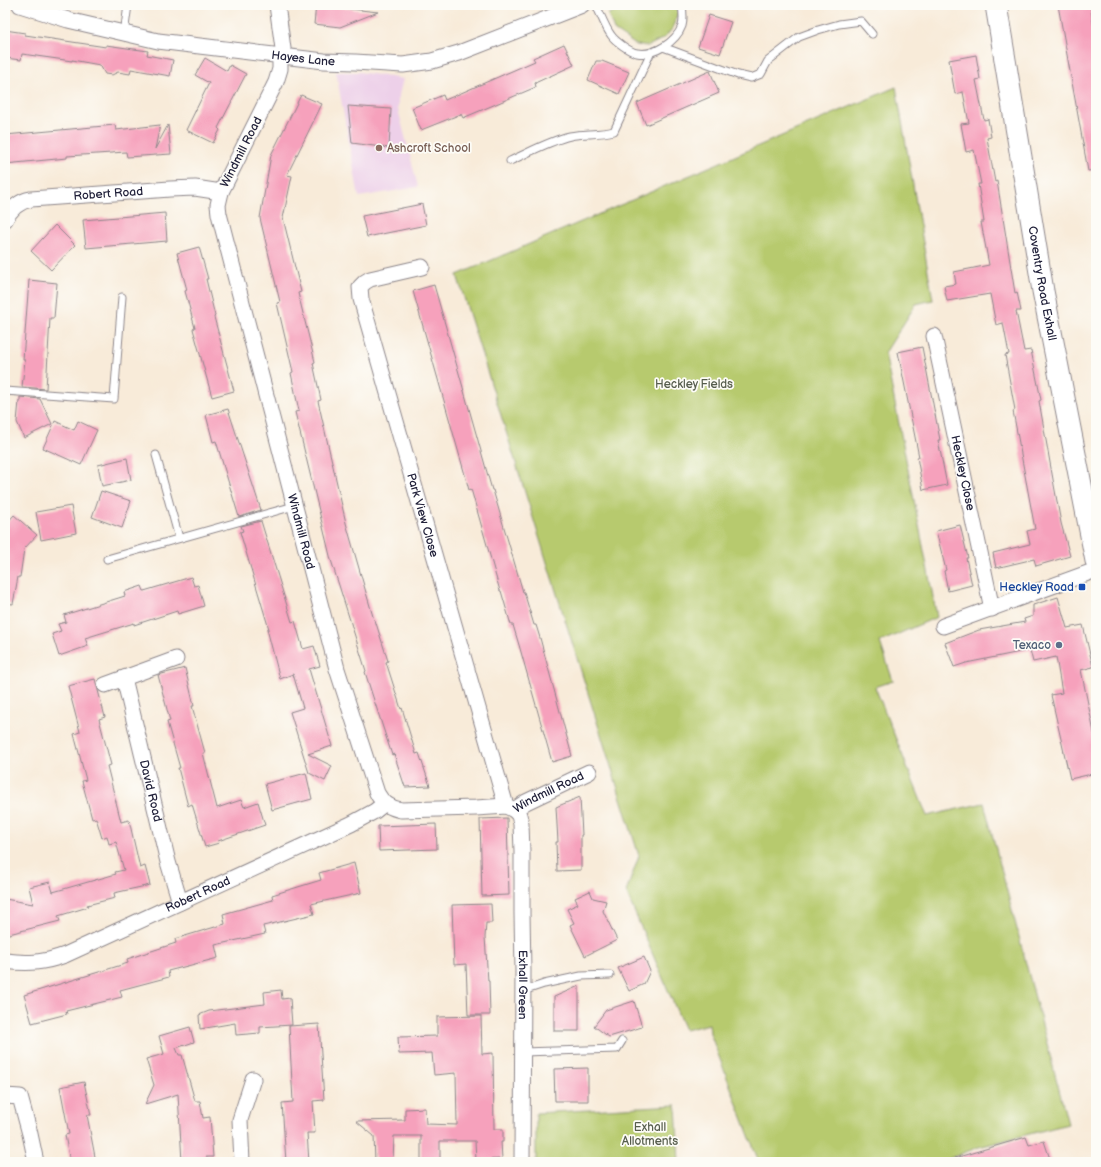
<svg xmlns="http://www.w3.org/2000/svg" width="1101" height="1167" viewBox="0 0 1101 1167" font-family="'Balsamiq Sans',sans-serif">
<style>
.built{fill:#edd0e9}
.green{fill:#b7ca6e;stroke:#6c7654}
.building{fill:#f6a1bc}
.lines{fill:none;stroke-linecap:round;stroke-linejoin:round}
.service-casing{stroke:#8d868a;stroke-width:9}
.minor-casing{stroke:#8d868a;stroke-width:17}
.secondary-casing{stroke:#8d868a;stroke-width:23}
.service{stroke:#fff;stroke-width:7}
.minor{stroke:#fff;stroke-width:15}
.secondary{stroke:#fff;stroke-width:21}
.education-dot{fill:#8d6e63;stroke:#fdfcf7;stroke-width:1.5}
.transit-dot{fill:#1a4fb4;stroke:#fdfcf7;stroke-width:1.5}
.service-dot{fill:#5c6f8a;stroke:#fdfcf7;stroke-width:1.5}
.labels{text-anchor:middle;stroke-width:3.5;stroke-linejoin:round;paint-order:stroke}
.street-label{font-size:12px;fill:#22223b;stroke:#fdfcf7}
.education-label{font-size:12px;fill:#785e54;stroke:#fdfcf7;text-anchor:start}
.park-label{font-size:12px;fill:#565d4d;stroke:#fdfcf7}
.transit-label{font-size:12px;fill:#164399;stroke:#fdfcf7;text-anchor:end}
.service-label{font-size:12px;fill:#4e5e75;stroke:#fdfcf7;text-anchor:end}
</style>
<rect width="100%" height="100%" fill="#fdfcf7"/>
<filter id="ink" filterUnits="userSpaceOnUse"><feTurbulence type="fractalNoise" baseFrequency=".025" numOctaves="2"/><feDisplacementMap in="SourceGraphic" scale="8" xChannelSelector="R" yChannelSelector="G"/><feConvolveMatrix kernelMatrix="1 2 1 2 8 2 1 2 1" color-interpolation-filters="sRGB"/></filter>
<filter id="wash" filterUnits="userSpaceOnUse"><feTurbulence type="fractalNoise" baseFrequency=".012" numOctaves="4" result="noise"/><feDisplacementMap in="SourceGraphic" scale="16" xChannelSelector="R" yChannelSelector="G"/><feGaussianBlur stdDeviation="0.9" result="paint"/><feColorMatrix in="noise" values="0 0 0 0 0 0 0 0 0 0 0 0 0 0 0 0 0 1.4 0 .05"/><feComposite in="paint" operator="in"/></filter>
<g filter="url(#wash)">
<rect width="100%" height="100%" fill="#f8ebd9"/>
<path class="built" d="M336,72H359L403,79L398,99V109L418,187L359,197Z"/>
<path class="green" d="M631,5H676L678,13L672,29L664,38L648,46L636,45L614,30L608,14Z
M896,87L933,300L916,304L885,353L937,617L880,642L893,681L875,687L927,816L984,803L1068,1124L979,1147L940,1162H759L710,1033L709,1024L685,1030L626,892L639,856L457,275Z
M676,1105L679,1162H536V1113Z"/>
<g id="blocks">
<path class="building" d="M316,5L378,12L340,27L314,24Z
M1058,5H1090L1096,40V170L1088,171Z
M709,15L731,22L720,54L698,47Z
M5,30L25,33V35L106,47V45L148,51L147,55L173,60L170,76L131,69L130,74L118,72L112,75L105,74L100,65L72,60V61L22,54L21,60L5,58Z
M564,44L574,65L535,83L536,87L463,118L461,114L421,130L412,108L443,95L445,100L535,61L533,58Z
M976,55L980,79L976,80L984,120L988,119L991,137L987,138L995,182L997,181L1015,293L1017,292L1021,311H1016L1024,351L1031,350L1041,400L1039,401L1054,485L1061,523L1070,556L1036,566L1034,559L996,568L993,553L1030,544L1027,531L1035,529L1013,411L1015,410L1005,355L1009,354L1003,323L996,325L990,294L947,301L944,286L956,284L954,272L989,265L981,222H984L978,184H981L974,150L966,152L961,124L969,123L963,92L955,94L949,60Z
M205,58L227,71L230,65L246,74L218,128L220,130L213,143L186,130L209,83L195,75Z
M596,61H602L629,72L619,94L588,80Z
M710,71L719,93L646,125L637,103Z
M301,95L322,104L287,175L292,176L283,218L301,292L298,293L315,362L313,363L321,400L318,401L346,523L358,565L374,620H375L388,661L386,662L401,709L402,708L416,754L419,753L430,786L405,787L394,754L392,755L372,694L365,672L366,671L331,560L295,412L299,411L291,373L293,372L277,303L280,302L260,218L271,155Z
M348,106L391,109L389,148L352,143Z
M115,125L116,130L160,125L155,149L168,125L171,154L127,157L126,152L67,156V158L5,164V135Z
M422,204L426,225L367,237L362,216Z
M165,213L167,241L86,248L83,220Z
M55,225L75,245L51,270L31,251Z
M199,247L208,279H206L215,316L214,317L234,391L212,397L193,329L195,328L185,291L187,290L177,253Z
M29,280L57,283L54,318H50L46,389L22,387L25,360H23Z
M434,285L492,490H493L523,592H524L534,625H536L540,638L572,756L552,762L519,645L513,625H511L501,591H500L471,489L469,490L465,475L413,291Z
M922,347L940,440H938L947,485L923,490L917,457H919L898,352Z
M20,397L40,399L52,424L24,438L17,422L19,401H20Z
M228,409L261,510L239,517L216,441L213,442L206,415Z
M55,421L74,430L78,421L97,430L81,465L43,448Z
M127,458L131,480L102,486L98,465Z
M101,491L131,501L122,528L92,517Z
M71,506L76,533L41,540L36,512Z
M14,515L37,535L24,549L20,577H18L13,604L5,603V525Z
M261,521L292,622L295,621L303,649L314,646L320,666L309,669L332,746L308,754L332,766L325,781L309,773L290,712L303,708L293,674L280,679L267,629H269L240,532L243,531L241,526Z
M960,525L968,558H966L972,585L948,591L944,571L946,570L936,531Z
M191,577L194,586L198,585L204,606L178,614L177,611L134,625V623L85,638L88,646L59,656L52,634L61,631L58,624L66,622L64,615L125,596L124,592L142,586L144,591Z
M1058,597L1067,628L1083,625L1093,667L1081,670L1096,742V773L1070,779L1051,695L1062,693L1056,657L1033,662L1030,650L966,663L954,667L945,643L979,630L1025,622L1024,619L1033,616V605Z
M185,668L194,706H192L205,753H203L217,808L241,800L244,807L258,802L265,825L218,841L219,843L205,847L192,804L188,806L178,768H180L167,722L170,721L158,675Z
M95,679L105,717L99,719L111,765L107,766L121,822L129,820L140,868L145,866L150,885L114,893L115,898L87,905L88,907L58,916L60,921L5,935V899L33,904L29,887L50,882L53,892L116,874L115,872L124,870L116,842L109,844L107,836L102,838L96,818L92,819L82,781L86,780L74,734L80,732L68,686Z
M306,773L312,799L272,810L265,784Z
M580,797L582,835H581V870L557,871L556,842H558L556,807Z
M507,818L509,895L482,896L480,819Z
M436,824L437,849L379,851L378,826Z
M354,863L361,893L311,904L314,914L263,926L265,934L215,945L218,958L168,971L169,977L120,990L122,997L66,1011L67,1014L32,1023L24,995L128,963L127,959L176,943L175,939L225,924L223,914L273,900L272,895L321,880L319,873Z
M590,891L593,898L606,901L603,911L617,940L585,956L570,925L574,923L567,909L578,904L575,898Z
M491,904L492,923H486L485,937L488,981H489L490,1015H468L466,964L454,965L452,905Z
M644,957L650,971L644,984L629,991L618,968Z
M579,986V1031H554V997Z
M281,990L282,999L290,998L292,1025L260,1027V1033L236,1035L235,1023L200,1029L199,1015L209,1011L265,1004L264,992Z
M634,1001L642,1027L609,1037L594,1026L606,1010Z
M481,1016L482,1054L493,1053L494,1129H503V1142H501L502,1159L476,1160L475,1141H440V1162H421V1136H394L393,1162H375L374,1136L356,1121L405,1120V1109L425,1108L426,1124L457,1125L456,1073L434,1075L432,1053L399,1054L398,1037L437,1036V1017Z
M319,1024L324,1100L313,1101L315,1133H307L309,1162H286L282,1103L293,1102L289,1026Z
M190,1027L194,1042L176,1048L179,1055H182L195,1101H200L203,1118L210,1117L213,1157H206V1162H182L178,1094L145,1104L154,1085L146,1059L164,1054L159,1036Z
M588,1068V1101H555L554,1069Z
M84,1082L91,1115H87L96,1162H70L65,1135L69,1134L60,1087Z
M1026,1137L1029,1145L1044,1141L1051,1162H956L955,1158Z"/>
</g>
</g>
<g filter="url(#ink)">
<use href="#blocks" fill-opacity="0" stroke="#8d868a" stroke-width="1"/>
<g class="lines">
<g class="service-casing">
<path id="service" d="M596,5C601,15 605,27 611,35C615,41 630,52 637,53C654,56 676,42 682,26C684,19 683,12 682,5
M124,34L128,5
M663,47L738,75L751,78L761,74L768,61L799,37L818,30L839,24L861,21L872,34
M510,161C530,152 549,141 570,136C584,133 599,135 614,131L651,52
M5,391L114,399L122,297
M156,455L179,538
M107,559L294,506
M523,991L544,984L581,976L610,975
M523,1052L617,1049L622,1041"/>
</g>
<g class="minor-casing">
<g id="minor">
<path id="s1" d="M20,5L68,20L158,41L324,61L355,62L403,65L432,61L459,53L582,5"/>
<path d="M277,5L284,56"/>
<path id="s2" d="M280,56V69L276,82L221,192L218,205L219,214L322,611L337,669L377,793C382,803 390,808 401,810L476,808L506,806L514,810L519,815L521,824L522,851V913L523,971L522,1162"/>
<path id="s3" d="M5,220C10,210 19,201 31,199L170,189L195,188L221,192"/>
<path id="s4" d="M422,267L370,279L365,282L360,287L361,299L506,806"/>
<path id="s5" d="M934,336L992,609"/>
<path d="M943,626L1096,570"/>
<path id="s6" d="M124,678L168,862L180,902"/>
<path d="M105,685L176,659"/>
<path id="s7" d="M514,810L526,802L589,772"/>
<path id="s8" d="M5,961C28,964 43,963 65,955L351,824L375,811L385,803"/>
<path d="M5,1096L20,1097L30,1134L36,1162"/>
<path d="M242,1162L240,1120L253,1079"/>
</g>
</g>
<g class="secondary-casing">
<g id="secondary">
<path id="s9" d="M996,5L1043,291L1096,561"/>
</g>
</g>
<use href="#service" class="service"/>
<use href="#minor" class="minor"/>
<use href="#secondary" class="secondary"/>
</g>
</g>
<circle class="education-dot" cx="379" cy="148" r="4"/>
<rect class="transit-dot" x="1078" y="583" width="8" height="8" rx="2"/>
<circle class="service-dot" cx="1059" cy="645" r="4"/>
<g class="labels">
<g class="street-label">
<text dy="4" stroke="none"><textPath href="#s1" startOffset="289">Hayes Lane</textPath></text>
<text transform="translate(241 152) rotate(-63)" y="4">Windmill Road</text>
<text dy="4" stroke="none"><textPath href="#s3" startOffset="112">Robert Road</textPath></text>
<text dy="4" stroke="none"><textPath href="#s9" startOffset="282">Coventry Road Exhall</textPath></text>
<text dy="4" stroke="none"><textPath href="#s5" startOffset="140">Heckley Close</textPath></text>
<text dy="4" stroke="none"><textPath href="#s4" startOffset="303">Park View Close</textPath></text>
<text dy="4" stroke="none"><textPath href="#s2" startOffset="500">Windmill Road</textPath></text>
<text dy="4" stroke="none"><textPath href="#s6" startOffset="116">David Road</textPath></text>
<text dy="4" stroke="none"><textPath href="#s7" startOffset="39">Windmill Road</textPath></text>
<text dy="4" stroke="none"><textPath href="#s8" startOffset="207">Robert Road</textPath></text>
<text dy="4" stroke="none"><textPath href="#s2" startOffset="1094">Exhall Green</textPath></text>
</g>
<g class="education-label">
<text x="387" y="152">Ashcroft School</text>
</g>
<g class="park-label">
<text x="694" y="388">Heckley Fields</text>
<text x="650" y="1131">Exhall<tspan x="650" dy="14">Allotments</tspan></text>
</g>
<g class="transit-label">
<text x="1074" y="591">Heckley Road</text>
</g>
<g class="service-label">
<text x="1051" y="649">Texaco</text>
</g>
</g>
<rect width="1101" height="1167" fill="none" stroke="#fdfcf7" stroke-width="20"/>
</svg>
